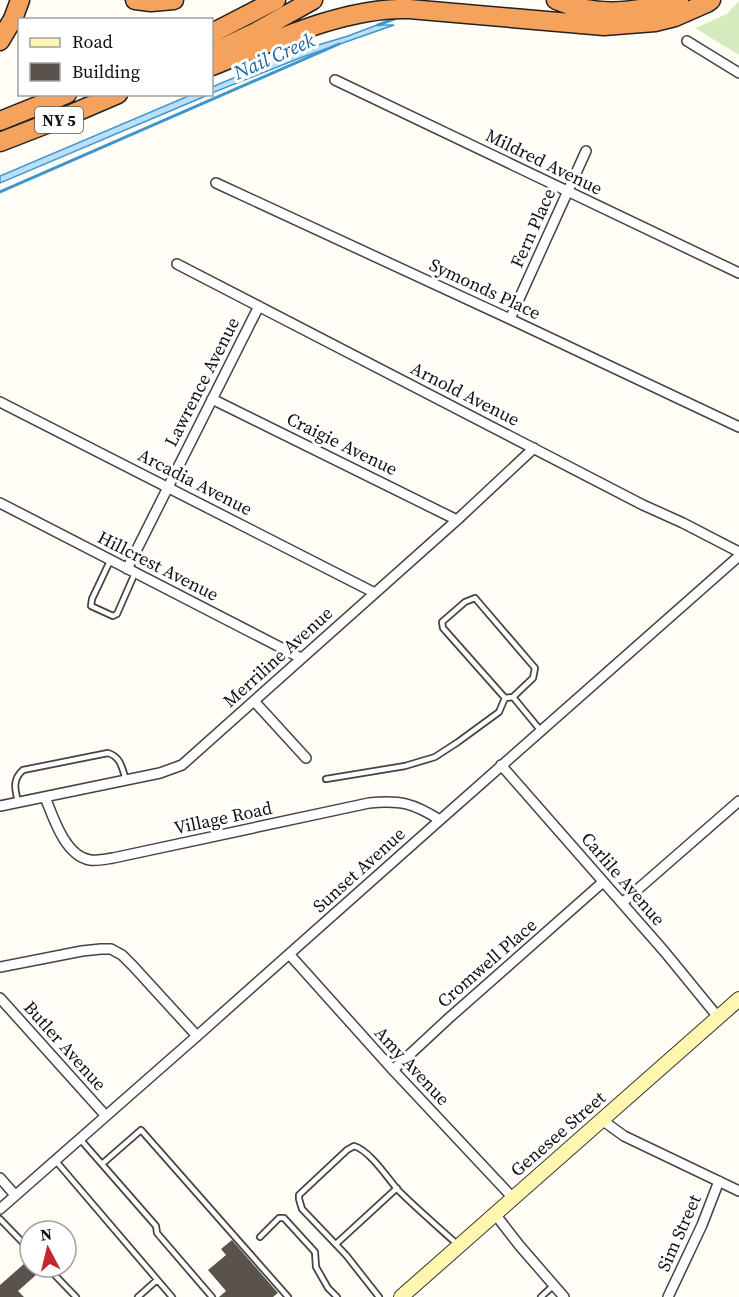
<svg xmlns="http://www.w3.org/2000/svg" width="739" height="1297" viewBox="0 0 739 1297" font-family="'Source Serif 4',serif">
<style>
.green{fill:#d5ebbd}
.water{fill:#b9e0f7;stroke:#3f96cf;stroke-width:1.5}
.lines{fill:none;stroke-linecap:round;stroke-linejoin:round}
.stream{stroke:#3f96cf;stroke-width:3}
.building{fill:#5a524d}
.lane-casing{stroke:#444;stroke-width:8}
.street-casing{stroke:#444;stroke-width:12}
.secondary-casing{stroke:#333;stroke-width:16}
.highway-casing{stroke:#222;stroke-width:21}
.lane{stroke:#fff;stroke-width:4.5}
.street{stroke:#fff;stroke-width:9}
.secondary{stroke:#fff6b0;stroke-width:14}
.highway{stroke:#f5a25d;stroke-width:18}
.labels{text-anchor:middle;stroke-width:6;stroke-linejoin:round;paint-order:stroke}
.shield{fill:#fff;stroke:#585858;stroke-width:1.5}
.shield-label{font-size:16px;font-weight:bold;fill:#111}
.street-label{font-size:18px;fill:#111;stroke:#fff}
.water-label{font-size:20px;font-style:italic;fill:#1768a6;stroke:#fff}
</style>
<rect width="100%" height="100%" fill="#fffdf5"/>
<path class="green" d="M739,1V55L695,28L727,14Z"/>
<path class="water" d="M377,25H394L300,58L212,93V87L295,52L348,36Z
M193,94L208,95L0,183V176Z"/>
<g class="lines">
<path class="stream" d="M378,25L394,19
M0,192L339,44"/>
</g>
<path class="building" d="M232,1240L278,1293L273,1297H219L226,1291L208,1270L226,1255L221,1249Z
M25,1263L36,1275L18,1291L24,1297H0V1285Z"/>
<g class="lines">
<g class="lane-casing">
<path id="lane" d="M110,561L92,599L91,606L113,616L117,614L135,573
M513,697L505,698L443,628L442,622L465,602L475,598L535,668L533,678L513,697L541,731
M326,779L405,766L435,757L458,742L499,712L505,698
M18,802C15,789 12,780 23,770L108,753C121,757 122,768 126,780
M80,1139L156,1226L157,1233L212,1297
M55,1160L172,1297
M102,1164L141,1130L288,1297
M0,1219L30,1250
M260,1237L279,1218H284L315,1252L316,1267L328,1288L337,1297
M336,1244L397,1188
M47,1267L76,1297
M138,1297L157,1280
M379,1297L346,1255L302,1209L299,1199V1195L347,1150L354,1146C369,1150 387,1177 397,1189C416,1208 437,1226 457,1244
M541,1297L554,1285"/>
</g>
<g class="street-casing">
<path id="street" d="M687,41L739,73
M335,80L739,273
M216,183L510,319L739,427
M177,264L643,505L683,523L739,552
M510,319L586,151
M212,399L457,520
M0,402L375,593
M0,503L301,658
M127,569L259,306
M254,701L306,758
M501,765L664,951L718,1017
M45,797C53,817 65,856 90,860C97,861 106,859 113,858L369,803C401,800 413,803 440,820
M0,806L160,773L182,765L457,520L534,448
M622,903L739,801
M289,954L393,1070L513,1198
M0,967L82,951L101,949H111L122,955L133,966L197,1036
M0,998L106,1116
M393,1070L449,1018L603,882
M602,1120L624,1136L739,1191
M0,1178L15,1195
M0,1209L197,1036L440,820L739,556
M495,1214L519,1245L564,1297
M668,1297L702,1225L719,1181"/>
</g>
<g class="secondary-casing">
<path id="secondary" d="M401,1297L739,999"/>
</g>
<g class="highway-casing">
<path id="highway" d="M135,0L151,2L174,0
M556,0C588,14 622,14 655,6C663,5 671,3 679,0
M212,33L276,0
M0,41L13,19L20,0
M212,53L254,33L313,0
M212,66C272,42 343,7 409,9L604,26L655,22L675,17L707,3L711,0
M0,121L67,94
M0,142L62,118L118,94"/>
</g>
<use href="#lane" class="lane"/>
<use href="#street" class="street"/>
<use href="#secondary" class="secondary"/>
<use href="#highway" class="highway"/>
</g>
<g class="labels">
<rect class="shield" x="35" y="107" width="48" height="26" rx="4.5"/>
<g class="shield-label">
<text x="59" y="126">NY 5</text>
</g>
<g class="street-label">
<text transform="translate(544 162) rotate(26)" y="6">Mildred Avenue</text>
<text transform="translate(533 228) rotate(-66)" y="6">Fern Place</text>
<text transform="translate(485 289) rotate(25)" y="6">Symonds Place</text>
<text transform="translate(202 382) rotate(-63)" y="6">Lawrence Avenue</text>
<text transform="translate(465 394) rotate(27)" y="6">Arnold Avenue</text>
<text transform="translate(342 444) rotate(26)" y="6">Craigie Avenue</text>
<text transform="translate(195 482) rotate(27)" y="6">Arcadia Avenue</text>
<text transform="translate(158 566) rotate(27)" y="6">Hillcrest Avenue</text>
<text transform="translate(278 657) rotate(-42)" y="6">Merriline Avenue</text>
<text transform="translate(223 818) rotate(-12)" y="6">Village Road</text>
<text transform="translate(359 870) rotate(-42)" y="6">Sunset Avenue</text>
<text transform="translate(623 879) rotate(49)" y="6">Carlile Avenue</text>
<text transform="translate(487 963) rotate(-41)" y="6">Cromwell Place</text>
<text transform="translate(65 1046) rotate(48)" y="6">Butler Avenue</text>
<text transform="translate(412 1066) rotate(47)" y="6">Amy Avenue</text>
<text transform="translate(558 1134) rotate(-41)" y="6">Genesee Street</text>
<text transform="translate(679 1233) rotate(-66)" y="6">Sim Street</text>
</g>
<g class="water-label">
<text transform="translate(274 56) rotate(-24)" y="7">Nail Creek</text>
</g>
</g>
<rect x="18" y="18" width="195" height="78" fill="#ffffff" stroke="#a0a0a0" stroke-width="1.5"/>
<rect x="30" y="38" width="30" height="9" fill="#fff6b0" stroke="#a0a0a0" stroke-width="1.5"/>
<text x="72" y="48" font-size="18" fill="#111111">Road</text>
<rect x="30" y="63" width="30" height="18" fill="#5a524d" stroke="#a0a0a0" stroke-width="1.5"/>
<text x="72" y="78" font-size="18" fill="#111111">Building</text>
<g transform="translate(48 1249) rotate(353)"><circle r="28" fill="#ffffff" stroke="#a0a0a0" stroke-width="1.5"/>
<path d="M0-4.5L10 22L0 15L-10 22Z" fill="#c4262e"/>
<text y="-9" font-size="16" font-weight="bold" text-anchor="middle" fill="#111111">N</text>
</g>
</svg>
